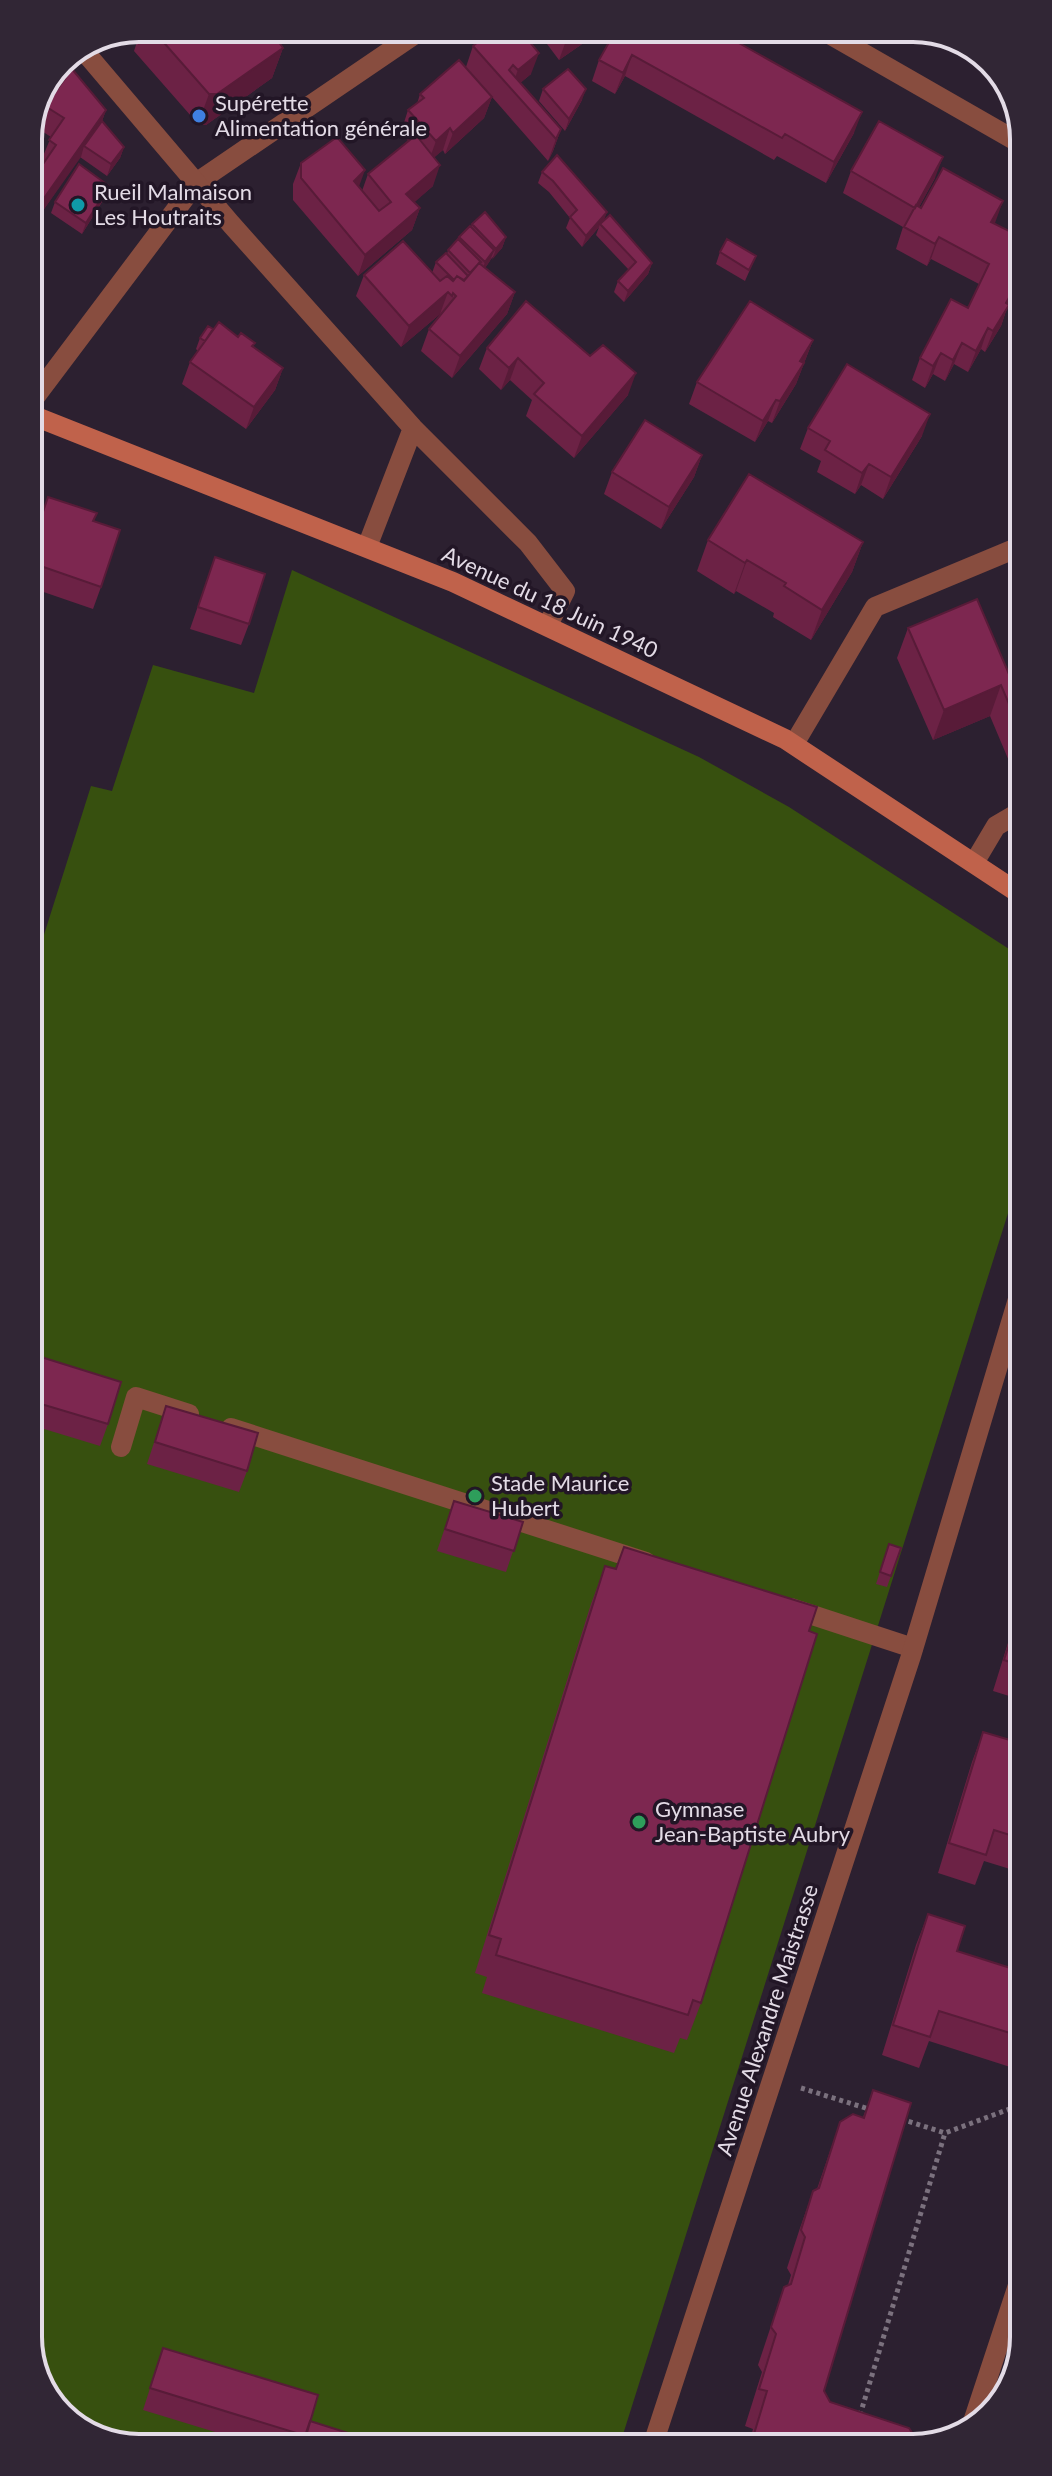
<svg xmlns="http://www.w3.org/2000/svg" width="1052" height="2476" viewBox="0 0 1052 2476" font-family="Lato,sans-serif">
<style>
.green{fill:#37500f}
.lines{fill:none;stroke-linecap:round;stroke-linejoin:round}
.path{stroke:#7b717e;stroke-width:5;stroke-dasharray:4 4;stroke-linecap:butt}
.service{stroke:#884d3f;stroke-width:20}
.pedestrian{stroke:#884d3f;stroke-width:20}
.minor{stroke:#884d3f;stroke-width:20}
.tertiary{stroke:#884d3f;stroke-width:20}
.secondary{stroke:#c0624b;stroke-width:20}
.wall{fill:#6c2245}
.shaded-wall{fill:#581b38}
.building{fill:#7d2750;stroke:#581b38;stroke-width:2}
.shop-dot{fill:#3f7fe0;stroke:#221626;stroke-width:3}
.culture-dot{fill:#0f9aa8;stroke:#221626;stroke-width:3}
.leisure-dot{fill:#2e9e5b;stroke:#221626;stroke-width:3}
.labels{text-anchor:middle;stroke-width:7;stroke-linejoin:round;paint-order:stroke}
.poi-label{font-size:22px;fill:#e3dbe6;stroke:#221626;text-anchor:start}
.street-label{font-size:22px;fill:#e3dbe6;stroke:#221626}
.rim{fill:none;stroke:#e3dbe6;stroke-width:4}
</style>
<rect width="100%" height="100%" fill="#2c2030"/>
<path class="green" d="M292,570L699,757L789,807L1020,956L1021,1172L620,2444L131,2448L71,2425L34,2372L30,979L91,786L112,791L153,665L254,693Z"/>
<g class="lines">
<path class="path" d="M801,2088L872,2110
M901,2119L945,2133L1023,2104
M860,2415L945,2133"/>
<path class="service" d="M231,1428L646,1562
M121,1447L136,1397L189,1414
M791,1608L913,1648"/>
<path class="pedestrian" d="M974,863L996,826L1020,812"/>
<path class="minor" d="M819,28L1018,142
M29,405L196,183L424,28
M794,744L875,607L1019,547
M972,2425L1024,2267
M653,2444L911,1656L1021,1289"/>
<path class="tertiary" d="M84,51L231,224L413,428L528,543L565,591L548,625
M367,547L413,428"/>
<path class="secondary" d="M29,414L453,582L785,739L1020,894"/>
</g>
<path class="wall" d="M139,28H219L224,34L226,32L222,28H275L271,31L283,48L272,78L206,125L198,124L134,51L138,39L132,31Z
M535,28H607L603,35L598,33L559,60Z
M617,28L854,133L826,183L777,156L774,160L625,76L615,94L592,81L599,60Z
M473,46L531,74L520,83L561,129L553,151L548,161L492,97L484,118L445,154L443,150L434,157L433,186L414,202L420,208L412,230L358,276L293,200V184L301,163L359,187L362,191L368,174L408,141L401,132L408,110L417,104L420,94L466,67Z
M543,89L582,100L565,131L539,101Z
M45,106L106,110L102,121L124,147L120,158L107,176L80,157L35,222L28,218V186L43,163L41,161L51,137L37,128Z
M851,171L935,178L919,207L994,224L1014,296L1007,308L1001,326L985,352L981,349L968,372L954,364L945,381L933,374L925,388L912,380L920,358L968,308L979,284L931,259L927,266L896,249L903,227L843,193Z
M542,172L607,212L603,221L652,263L648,274L624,302L614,292L618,281L629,270L596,235L599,227L582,247L566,228L570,218L549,192L538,183Z
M109,186L105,197L82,234L51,213L55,202Z
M472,224L506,237L502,248L491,259L485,268L515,292L507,314L452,378L421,351L429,329L441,315L440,314L401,347L356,296L364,275L432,273L436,262L447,254L448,250L458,240L459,237L471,227Z
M720,252L756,256L745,281L716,264Z
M213,329L238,337L283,368L275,390L246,429L182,384L190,362L198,351L196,349L200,338Z
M813,340L796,384L772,423L768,421L755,442L689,404L697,382Z
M487,348L628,395L574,458L526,416L532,400L510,380L501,390L479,369Z
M808,428L922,436L883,499L861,485L855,494L817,472L821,461L800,449Z
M702,455L694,477L661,529L604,494L612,472Z
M93,521L101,587L93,609L29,587V551Z
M708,540L863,542L852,572L811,640L773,617L774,613L736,591L734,594L697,571Z
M215,557L249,624L241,645L190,629Z
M908,628L1011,679L1020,675V778L1017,780L990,716L933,740L897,658Z
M41,1357L108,1424L100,1446L31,1425V1362L38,1364Z
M166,1406L247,1471L239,1492L147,1464Z
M454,1501L523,1522L506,1572L437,1551Z
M889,1544L901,1548L887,1587L876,1584Z
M624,1547L701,2003L687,2040L680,2038L674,2053L482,1993L487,1977L475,1973L591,1604L605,1566L615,1569Z
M1022,1598V1700L993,1691Z
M983,1732L1012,1768L1023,1771V1873L984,1861L975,1885L938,1873L972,1762Z
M928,1914L957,1951L1023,1972V2071L929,2041L919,2068L882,2055L916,1945Z
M873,2090L824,2391L830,2402L916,2442L749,2444L753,2429L745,2426L762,2372L758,2365L784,2287L788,2285L791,2275L787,2268L800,2228L813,2191L817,2189L840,2122L863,2117Z
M163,2348L310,2421L368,2446L264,2447L143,2410Z"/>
<path class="shaded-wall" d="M581,28H600L598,33L559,60L567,38Z
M283,48L272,78L206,125L198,124L209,94Z
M539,53L531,74L512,90L511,88L518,70Z
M632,55L625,76L615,94L623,73Z
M62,60L54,80L47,90L60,61Z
M586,89L582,100L565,131L569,119Z
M492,97L484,118L445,154L453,133Z
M106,110L98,132L84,146L81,157L35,222L42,201Z
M862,112L854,133L826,183L834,162Z
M450,128L443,150L428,163L436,141Z
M561,129L553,151L548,161L556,139Z
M124,147L120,158L107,176L111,164Z
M943,157L935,178L907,229L915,208Z
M440,165L433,186L399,216L406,194Z
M365,170L357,192L354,181Z
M109,186L105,197L82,234L86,223Z
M1003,201L995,223L983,244L991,222Z
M420,208L412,230L358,276L365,255Z
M607,212L603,223L600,224L599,227L582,247L586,236Z
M506,237L502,248L492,260L496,249Z
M939,237L931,259L927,266L935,244Z
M494,250L490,261L481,274L485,262Z
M652,263L648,274L624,302L628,291Z
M1019,276V284L1014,296L1007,308L1001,326L985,352L993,331Z
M448,292L440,314L401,347L409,326Z
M515,292L507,314L452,378L460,356Z
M988,328L981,349L968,372L976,351Z
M813,340L796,384L772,423L780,401L800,361Z
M962,343L954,364L945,381L953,360Z
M941,353L933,374L925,388L933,366Z
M518,358L510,380L501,390L509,368Z
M283,368L275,390L246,429L254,407Z
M636,373L628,395L574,458L582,436Z
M776,400L768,421L755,442L763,421Z
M930,414L922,436L883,499L891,477Z
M702,455L694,477L661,529L669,507Z
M869,464L861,485L855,494L862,473Z
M863,542L852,572L811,640L822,610Z
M747,560L736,591L734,594L745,563Z
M1001,685L990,716L933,740L944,710Z"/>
<path class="building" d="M151,28H219L224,34L231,28H269L283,48L217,94H209Z
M514,28H518L539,53L518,70L513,65L509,70L561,129L556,139L473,46L494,29L503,38Z
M559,28H581L567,38Z
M617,28H712L862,112L834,162L785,134L782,138L632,55L623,73L599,60Z
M459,60L492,97L453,133L450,128L436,141L408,110L424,98L420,94Z
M72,69L106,110L42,201L28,191V186L56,145L49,140L64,118L45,106Z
M568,69L586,89L569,119L543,89Z
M102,121L124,147L111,164L84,146Z
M879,121L943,157L915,208L851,171Z
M416,135L440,165L406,194L420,208L365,255L301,178V163L337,137L365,170L354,181L379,211L391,202L368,174Z
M557,155L607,212L586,236L570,217L577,210L553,181L542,172Z
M79,164L109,186L86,223L55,202Z
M943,168L1003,201L991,222L1019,236V280L1006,303L1009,305L993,331L988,328L976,351L962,343L953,360L941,353L933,366L920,358L951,299L968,308L989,264L939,237L935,244L904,227L916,205L921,208Z
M485,212L506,237L496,249L472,224Z
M610,215L652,263L628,291L618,281L636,262L600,224Z
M470,226L494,250L485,262L459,237Z
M458,239L481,262L479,263L470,273L448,250Z
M727,239L756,256L749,270L720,252Z
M403,241L440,281L447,276L453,281L457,276L464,281L479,263L515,292L460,356L429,329L456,296L453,293L452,296L448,292L409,326L364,275Z
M446,253L468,276L464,280L457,276L454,280L436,262Z
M526,301L590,356L603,345L636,373L582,436L534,394L544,383L518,358L509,368L487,348Z
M750,301L813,340L800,361L804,363L780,401L776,400L763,421L697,382Z
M219,322L238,337L241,333L255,343L252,346L283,368L254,407L190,362Z
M208,326L213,329L205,341L200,338Z
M847,364L930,414L891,477L869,464L862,473L825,450L830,441L808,428Z
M645,420L702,455L669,507L612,472Z
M749,474L863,542L822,610L784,586L786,583L747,560L745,563L708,540Z
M48,497L97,513L93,521L120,530L101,587L29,562V553Z
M215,557L265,574L249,624L198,607Z
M977,599L1011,679L1020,675V730L1001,685L944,710L908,628Z
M41,1357L121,1382L108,1424L31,1401V1362L39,1364Z
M166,1406L258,1433L247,1471L155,1442Z
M454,1501L523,1522L514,1551L445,1529Z
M889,1544L901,1548L891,1576L880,1572Z
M624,1547L817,1607L809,1631L817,1634L701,2003L693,2000L688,2015L496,1955L501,1939L489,1935L605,1566L616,1569Z
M1022,1603V1666L1004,1660Z
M983,1732L1020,1743L1012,1768L1023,1771V1839L994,1830L986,1855L949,1843Z
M928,1914L965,1926L957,1951L1023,1972V2037L939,2011L930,2037L893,2025Z
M873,2090L911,2103L824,2391L830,2402L909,2428L917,2440L916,2442L758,2444L754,2434L767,2391L759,2389L776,2334L771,2327L784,2287L791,2284L805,2237L801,2230L813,2191L819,2188L840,2122L853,2114L864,2118Z
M163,2348L318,2395L306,2436L150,2388Z
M310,2421L370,2440L368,2446H317L303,2442Z"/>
<circle class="shop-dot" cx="199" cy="116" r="8"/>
<circle class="culture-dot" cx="78" cy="205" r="8"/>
<g class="leisure-dot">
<circle cx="475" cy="1496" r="8"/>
<circle cx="639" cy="1822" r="8"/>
</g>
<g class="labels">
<g class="poi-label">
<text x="215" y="111">Supérette<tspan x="215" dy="25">Alimentation générale</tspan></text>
<text x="94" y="200">Rueil Malmaison<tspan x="94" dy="25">Les Houtraits</tspan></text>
<text x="491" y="1491">Stade Maurice<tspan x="491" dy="25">Hubert</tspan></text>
<text x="655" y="1817">Gymnase<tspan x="655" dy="25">Jean-Baptiste Aubry</tspan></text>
</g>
<g class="street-label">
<text transform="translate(550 602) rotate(25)" y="8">Avenue du 18 Juin 1940</text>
<text transform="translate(767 2020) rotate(-72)" y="8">Avenue Alexandre Maistrasse</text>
</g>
</g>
<path d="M0 0H1052V2476H0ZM139 42H913A97 97 0 0 1 1010 139V2337A97 97 0 0 1 913 2434H139A97 97 0 0 1 42 2337V139A97 97 0 0 1 139 42Z" fill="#312635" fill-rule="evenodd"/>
<path class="rim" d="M139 42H913A97 97 0 0 1 1010 139V2337A97 97 0 0 1 913 2434H139A97 97 0 0 1 42 2337V139A97 97 0 0 1 139 42Z"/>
</svg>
